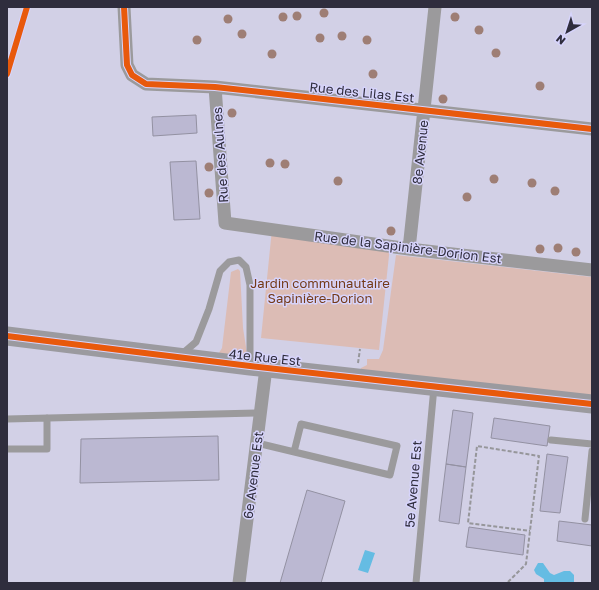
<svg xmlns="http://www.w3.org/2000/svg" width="599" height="590" viewBox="0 0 599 590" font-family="'Golos Text',sans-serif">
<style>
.green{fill:#dcbcb5}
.water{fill:#65bce3}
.building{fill:#bbb8d2;stroke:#9391a2}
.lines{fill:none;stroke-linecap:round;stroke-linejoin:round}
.path{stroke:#96969a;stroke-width:2;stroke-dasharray:4 2;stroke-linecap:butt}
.lane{stroke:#9b9a9c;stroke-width:7}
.street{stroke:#9b9a9c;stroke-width:13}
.secondary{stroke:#9b9a9f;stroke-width:19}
.cycleway-casing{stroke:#d7d4fc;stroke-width:8}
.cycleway{stroke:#e8590c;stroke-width:6}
.tree{fill:#9e7e75}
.labels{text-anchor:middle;stroke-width:3;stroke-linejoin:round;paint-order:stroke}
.street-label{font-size:13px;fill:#2f2d3d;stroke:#d7d4fc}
.park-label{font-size:13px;fill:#743a18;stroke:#d7d4fc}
</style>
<rect width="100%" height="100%" fill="#d2d0e6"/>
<path class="green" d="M272,229L390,246L379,350L261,338Z
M396,255L592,277V398L360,372L361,368L367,365V359H379L383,350Z
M238,269L240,271L243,328L248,360L217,356L222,348L231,272Z"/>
<path class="water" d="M365,550L375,553L368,573L358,570Z
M538,563H543L550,573L554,575L564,571H570L574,575V583H544V579L536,574L534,570Z"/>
<path class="building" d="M196,115L197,133L153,136L152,117Z
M196,161L200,219L174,220L170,162Z
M453,410L473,413L466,467L446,464Z
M494,418L550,426L547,446L491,438Z
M218,436L219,480L80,483L81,439Z
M547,454L568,457L560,513L540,511Z
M446,464L466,467L459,524L439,521Z
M307,490L345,501L321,583H280Z
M559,521L592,525V546L557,541Z
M469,527L525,535L523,555L466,547Z"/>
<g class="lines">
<path class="path" d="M358,363L360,349
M508,582L526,564L539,456L477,446L468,523L530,531"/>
<path class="lane" d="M182,354L196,342L209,309L220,271L229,262L239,260L246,267L250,285V364
M7,419L260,413
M551,440L592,444
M257,443L390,475L397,446L301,424L294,452
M7,449H47V418
M585,519L592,451
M416,583L434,387"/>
<path class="street" d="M124,7L127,65L132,75L146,84L215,87L592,129
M215,87L225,223L409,249L592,270
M409,249L435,7
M239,583L266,368"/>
<path class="secondary" d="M7,336L250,366L592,404"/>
<g class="cycleway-casing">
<path id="cycleway" d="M124,7L127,65L132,75L146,84L215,87L592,129
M7,74L27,7
M7,336L250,366L592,404"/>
</g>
<use href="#cycleway" class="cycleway"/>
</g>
<g class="tree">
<circle cx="324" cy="13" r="4.5"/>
<circle cx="297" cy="16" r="4.5"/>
<circle cx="283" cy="17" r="4.5"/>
<circle cx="455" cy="17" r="4.5"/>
<circle cx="228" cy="19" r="4.5"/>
<circle cx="479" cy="30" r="4.5"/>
<circle cx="242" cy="34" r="4.5"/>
<circle cx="342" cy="36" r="4.5"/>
<circle cx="320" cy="38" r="4.5"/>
<circle cx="197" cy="40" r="4.5"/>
<circle cx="367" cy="40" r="4.5"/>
<circle cx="496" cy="53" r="4.5"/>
<circle cx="272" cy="54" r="4.5"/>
<circle cx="373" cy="74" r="4.5"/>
<circle cx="540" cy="86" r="4.5"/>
<circle cx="443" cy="99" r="4.5"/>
<circle cx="232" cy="113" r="4.5"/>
<circle cx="270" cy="163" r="4.5"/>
<circle cx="285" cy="164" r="4.5"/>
<circle cx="209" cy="167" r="4.5"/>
<circle cx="494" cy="179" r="4.5"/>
<circle cx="338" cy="181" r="4.5"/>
<circle cx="532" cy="183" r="4.5"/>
<circle cx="555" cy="191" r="4.5"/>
<circle cx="209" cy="193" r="4.5"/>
<circle cx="467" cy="197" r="4.5"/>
<circle cx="391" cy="231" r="4.5"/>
<circle cx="558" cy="248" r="4.5"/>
<circle cx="540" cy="249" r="4.5"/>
<circle cx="576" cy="252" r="4.5"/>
</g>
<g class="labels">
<g class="street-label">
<text transform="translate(362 92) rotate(6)" y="5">Rue des Lilas Est</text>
<text transform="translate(420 152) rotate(-84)" y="5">8e Avenue</text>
<text transform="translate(220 155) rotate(-94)" y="5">Rue des Aulnes</text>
<text transform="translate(408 247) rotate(7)" y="5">Rue de la Sapinière-Dorion Est</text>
<text transform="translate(265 357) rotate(6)" y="5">41e Rue Est</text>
<text transform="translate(253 475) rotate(-83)" y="5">6e Avenue Est</text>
<text transform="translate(413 484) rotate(-85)" y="5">5e Avenue Est</text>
</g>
<g class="park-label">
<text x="320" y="288">Jardin communautaire<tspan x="320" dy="15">Sapinière-Dorion</tspan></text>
</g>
</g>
<rect width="599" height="590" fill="none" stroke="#2f2d3d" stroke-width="16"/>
<g transform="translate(567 32) rotate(219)" stroke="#d7d4fc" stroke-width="3" paint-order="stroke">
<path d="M0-3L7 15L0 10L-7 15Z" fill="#2f2d3d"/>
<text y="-6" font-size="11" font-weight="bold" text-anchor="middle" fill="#2f2d3d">N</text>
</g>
</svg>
